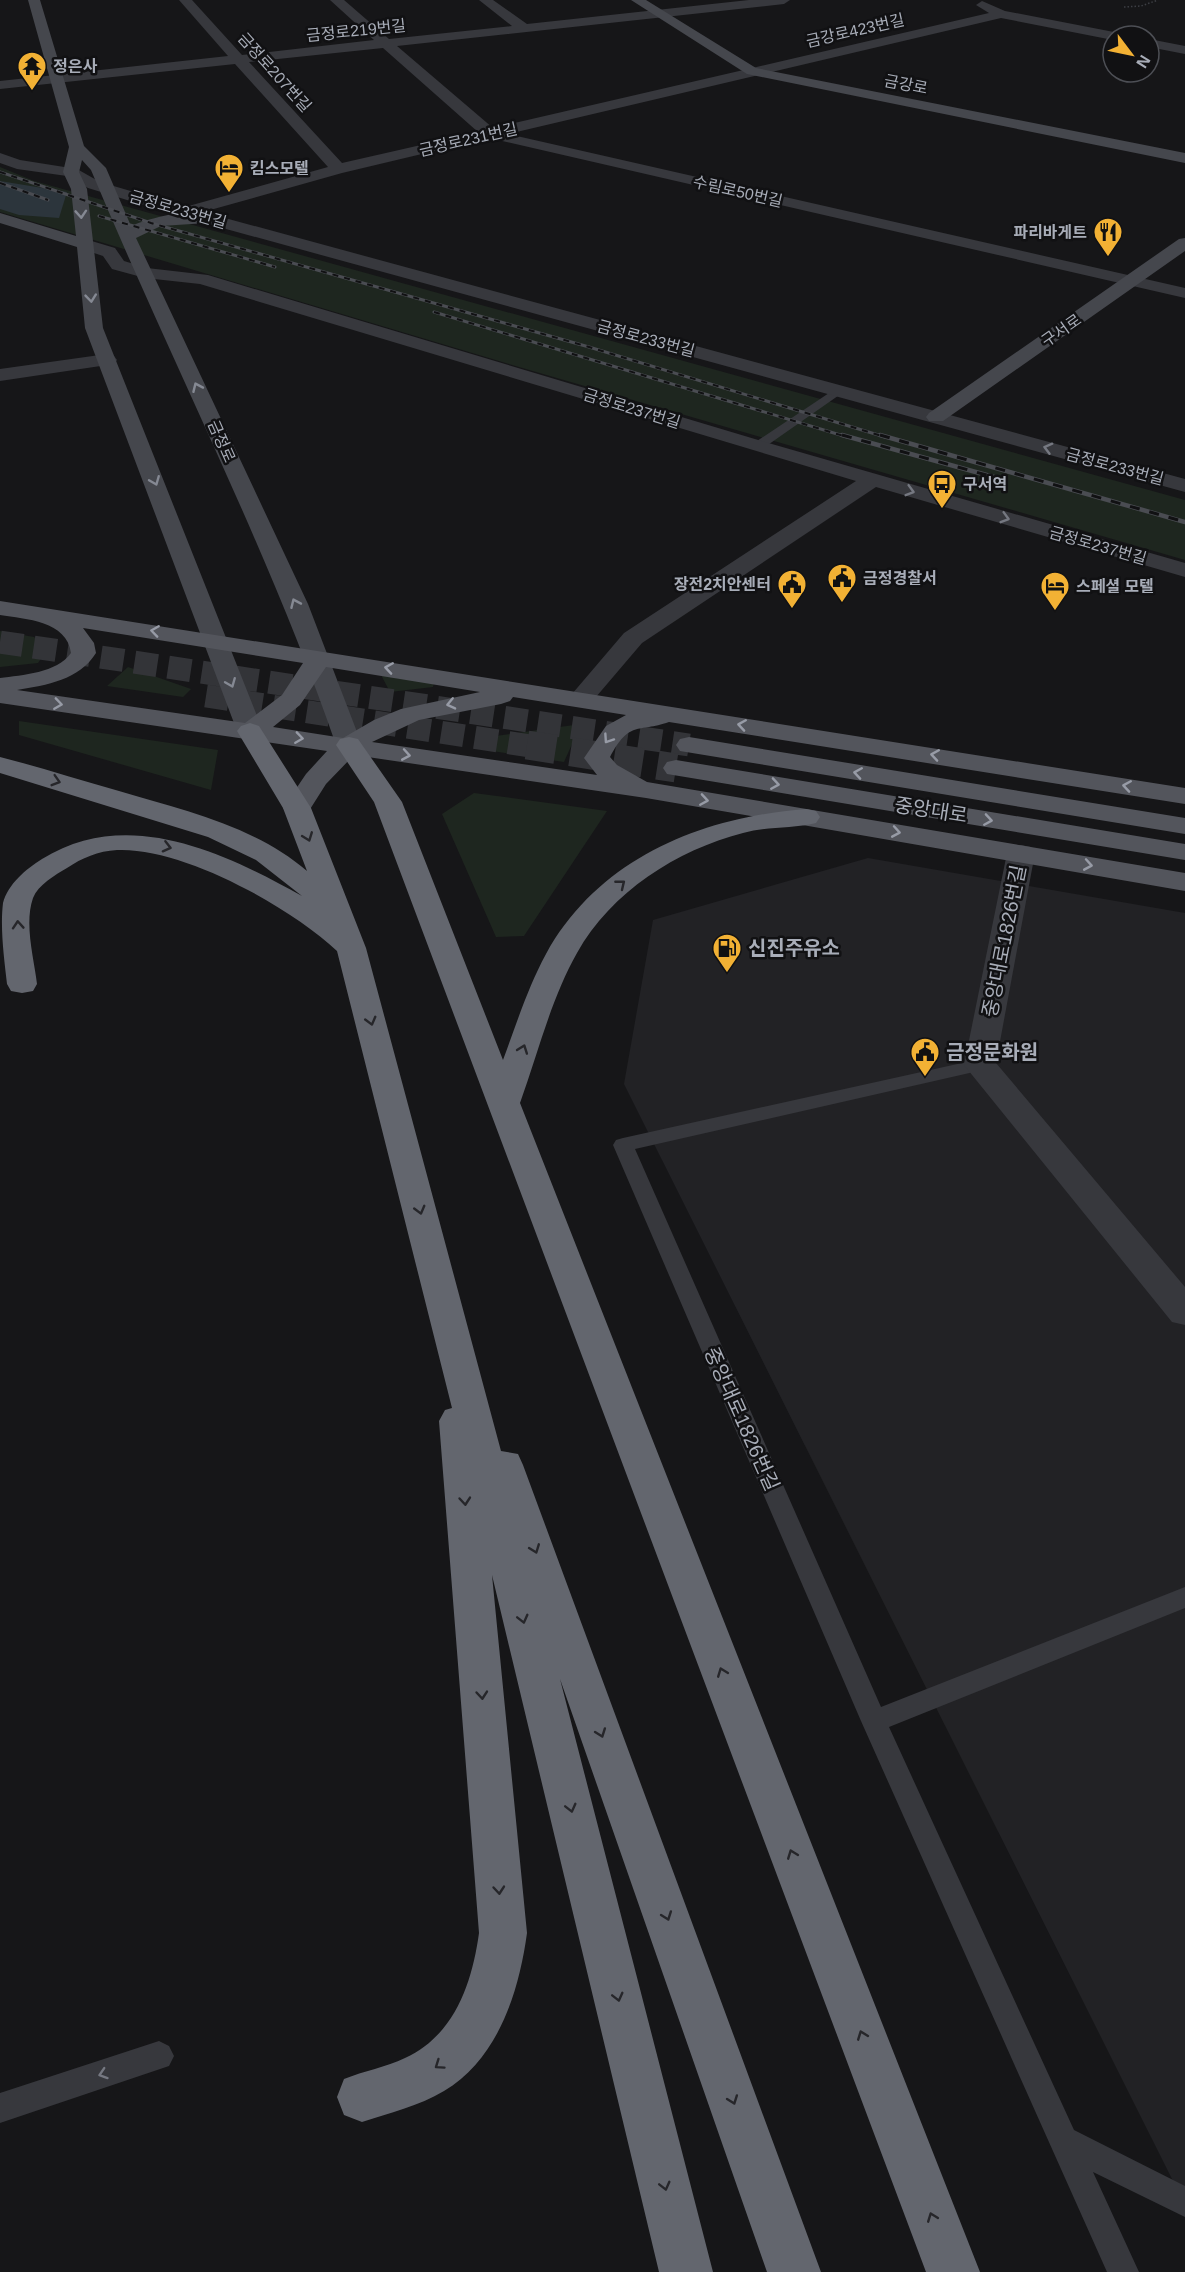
<svg xmlns="http://www.w3.org/2000/svg" width="1185" height="2272" viewBox="0 0 1185 2272" font-family="Helvetica,'Noto Sans KR',sans-serif">
<style>
.built{fill:#222225}
.green{fill:#1e261f}
.water{fill:#2c353c}
.lines{fill:none;stroke-linecap:round;stroke-linejoin:round}
.primary-tunnel-far1{stroke:#333438;stroke-width:23;stroke-dasharray:23 11;stroke-linecap:butt}
.primary-tunnel{stroke:#333438;stroke-width:29;stroke-dasharray:29 15;stroke-linecap:butt}
.path{stroke:#3d3f44;stroke-width:1.5;stroke-dasharray:1.5 2;stroke-linecap:butt}
.lane{fill:#37383d;fill-rule:evenodd}
.street{fill:#37383d;fill-rule:evenodd}
.secondary{fill:#45474d;fill-rule:evenodd}
.primary{fill:#53555c;fill-rule:evenodd}
.highway{fill:#63666e;fill-rule:evenodd}
.rail-far1-casing{stroke:#4a4c52;stroke-width:3}
.rail-casing{stroke:#4a4c52;stroke-width:4.5}
.rail-far1{stroke:#111113;stroke-width:2;stroke-dasharray:6;stroke-linecap:butt}
.rail{stroke:#111113;stroke-width:3;stroke-dasharray:10;stroke-linecap:butt}
.oneway{stroke:#858993}
.oneway2{stroke:#757881}
.oneway3{stroke:#979ba6}
.oneway4{stroke:#26262a}
.labels{text-anchor:middle;stroke-width:5;stroke-linejoin:round;paint-order:stroke}
.far-street-label{font-size:16px;fill:#a8adb8;stroke:#111113}
.far-poi-label{font-size:16px;font-weight:bold;fill:#a8adb8;stroke:#111113;text-anchor:start}
.street-label{font-size:20px;fill:#a8adb8;stroke:#111113}
.poi-label{font-size:20px;font-weight:bold;fill:#a8adb8;stroke:#111113;text-anchor:start}
</style>
<rect width="100%" height="100%" fill="#161618"/>
<path class="built" d="M868,858L1185,913V2205L624,1084L653,920Z"/>
<path class="green" d="M0,167L34,181L1185,500V560L519,367L0,212Z
M0,631L34,637L47,650L38,663L0,667Z
M128,667L191,689L183,697L107,686Z
M380,673L434,682L433,687L390,692Z
M19,721L218,750L211,790L19,735Z
M581,724L564,762L479,749L481,738Z
M474,793L607,811L524,936L496,937L442,814Z"/>
<path class="water" d="M0,181L67,192L59,218L19,215L0,209Z"/>
<g class="lines">
<path class="primary-tunnel-far1" d="M0,642L689,745
M206,696L537,747"/>
<path class="primary-tunnel" d="M527,745L676,768"/>
<path class="path" d="M1124,7L1141,6L1158,0"/>
<path class="lane" d="M835,389L845,391L762,449H754V443Z
M980,1059L987,1061L989,1065L987,1069L635,1149L881,1707L1185,1587V1608L889,1727L1074,2130L1185,2186V2217L1093,2172L1139,2272H1107L861,1721L613,1145L616,1140L623,1138Z
M159,2041L169,2046L174,2056L169,2066L0,2123V2093Z"/>
<path class="street" d="M179,0H192L242,55L374,40L330,0H344L389,39L512,26L479,0H493L527,24L749,0H790L784,4L397,46L493,128L989,13L976,5L982,1L1005,11L1119,33L1121,36H1113V40L1001,18L508,134L1185,288V298L489,138L342,173L203,212L1185,479V492L179,216L88,188L67,176L17,169L0,163V153L20,160L77,169L100,182L185,207L328,167L235,64L0,89V81L228,56ZM383,48L478,132L342,163L249,62Z
M1149,39L1185,46V54L1149,47Z
M85,239L115,248L124,261L147,268L208,275L765,442L1185,563V577L876,487L642,643L590,704L581,707L572,704L568,699L572,694L624,633L856,481L200,284L145,278L112,269L103,256L79,248L76,244Z
M107,354L114,356L117,360L114,364L0,381V369Z
M1021,845L1031,847L1035,853L996,1063L1185,1287V1325L1172,1322L964,1065L1007,853L1011,847Z"/>
<path class="secondary" d="M28,0H40L84,146L106,168L131,226C147,219 203,203 215,218L207,223L161,226L136,238L308,604L362,745L358,751L349,753L340,751L336,745C268,548 171,362 91,170L82,160L79,172L87,189L103,328L263,731L259,736L250,739L241,736L237,731L85,328L77,247L0,223V213L76,236L71,189L63,172L69,147Z
M631,0H646L756,68L1185,153V163L747,74Z
M1185,238V251L943,421H929L926,417L929,413L1179,239Z"/>
<path class="primary" d="M0,601L1185,788V804L669,722C637,733 630,720 610,757L617,765L647,782L1185,873V891L646,798L354,755L326,784L307,814L297,816L287,814L283,808L306,774L327,751L0,703V678C22,675 57,673 71,653C67,621 26,619 0,615ZM83,628L303,663L282,695L245,723L17,690C47,685 79,680 96,653L94,643ZM326,667L480,692L401,709L374,720L343,738L273,727L300,705ZM513,697L626,715L606,726L584,758L597,775L372,742L419,720L501,704L510,701Z
M689,737L1185,818V834L680,751L676,745L680,739Z
M676,760L1185,844V860L667,774L663,768L667,762Z"/>
<path class="highway" d="M250,723L259,726L311,808L366,948L501,1451L518,1454L523,1465L821,2272H767L560,1679L713,2272H659L492,1575L527,1933C519,1992 498,2059 444,2091C419,2106 389,2113 362,2122L344,2115L337,2097L344,2079C364,2071 386,2067 405,2058C455,2035 472,1983 479,1933L439,1421L445,1410L452,1408L337,951C290,907 183,847 117,850C98,851 82,858 67,868C55,875 38,885 33,898C24,924 34,958 37,984L33,991L22,993L11,991L7,984C4,958 0,928 3,903C8,884 26,869 42,859C127,806 223,852 302,896L256,860L208,837L0,773V757C40,767 79,780 119,791C183,810 255,826 307,871L283,808L237,731L241,726Z
M349,737L358,739L402,802L503,1060C516,1025 528,987 546,954C599,858 702,817 806,809L816,811L820,817L816,823C792,829 767,826 743,833C677,850 611,892 577,953C551,999 538,1053 520,1103L980,2272H926L374,802L336,745L340,739Z"/>
<g class="rail-far1-casing">
<path id="rail-far1" d="M0,172L151,223L589,347L885,437
M0,183L48,200
M99,216L275,267
M434,312L847,437"/>
</g>
<g class="rail-casing">
<path id="rail" d="M842,435L1001,479
M880,435L1185,522"/>
</g>
<use href="#rail-far1" class="rail-far1"/>
<use href="#rail" class="rail"/>
</g>
<defs><path id="oneway-chevron" d="M-2-3.5L2.5 0L-2 3.5" fill="none" stroke-width="1.6" stroke-linecap="round" stroke-linejoin="round" transform="scale(1.5)"/></defs>
<g class="oneway">
<use href="#oneway-chevron" transform="translate(81 214) rotate(86)"/>
<use href="#oneway-chevron" transform="translate(91 298) rotate(84)"/>
<use href="#oneway-chevron" transform="translate(197 387) rotate(-114)"/>
<use href="#oneway-chevron" transform="translate(155 481) rotate(68)"/>
<use href="#oneway-chevron" transform="translate(295 603) rotate(-114)"/>
<use href="#oneway-chevron" transform="translate(231 683) rotate(68)"/>
</g>
<g class="oneway2">
<use href="#oneway-chevron" transform="translate(1048 448) rotate(-165)"/>
<use href="#oneway-chevron" transform="translate(910 491) rotate(16)"/>
<use href="#oneway-chevron" transform="translate(1005 518) rotate(16)"/>
<use href="#oneway-chevron" transform="translate(103 2074) rotate(162)"/>
</g>
<g class="oneway3">
<use href="#oneway-chevron" transform="translate(155 631) rotate(-172)"/>
<use href="#oneway-chevron" transform="translate(389 668) rotate(-171)"/>
<use href="#oneway-chevron" transform="translate(58 704) rotate(8)"/>
<use href="#oneway-chevron" transform="translate(451 704) rotate(167)"/>
<use href="#oneway-chevron" transform="translate(742 725) rotate(-171)"/>
<use href="#oneway-chevron" transform="translate(299 738) rotate(8)"/>
<use href="#oneway-chevron" transform="translate(608 739) rotate(124)"/>
<use href="#oneway-chevron" transform="translate(406 755) rotate(10)"/>
<use href="#oneway-chevron" transform="translate(935 755) rotate(-171)"/>
<use href="#oneway-chevron" transform="translate(858 773) rotate(-171)"/>
<use href="#oneway-chevron" transform="translate(775 784) rotate(9)"/>
<use href="#oneway-chevron" transform="translate(1127 786) rotate(-171)"/>
<use href="#oneway-chevron" transform="translate(704 800) rotate(9)"/>
<use href="#oneway-chevron" transform="translate(988 820) rotate(9)"/>
<use href="#oneway-chevron" transform="translate(896 832) rotate(10)"/>
<use href="#oneway-chevron" transform="translate(1088 865) rotate(10)"/>
</g>
<g class="oneway4">
<use href="#oneway-chevron" transform="translate(56 781) rotate(17)"/>
<use href="#oneway-chevron" transform="translate(308 837) rotate(69)"/>
<use href="#oneway-chevron" transform="translate(167 847) rotate(14)"/>
<use href="#oneway-chevron" transform="translate(621 884) rotate(-39)"/>
<use href="#oneway-chevron" transform="translate(18 925) rotate(-94)"/>
<use href="#oneway-chevron" transform="translate(371 1021) rotate(75)"/>
<use href="#oneway-chevron" transform="translate(523 1049) rotate(-70)"/>
<use href="#oneway-chevron" transform="translate(420 1210) rotate(75)"/>
<use href="#oneway-chevron" transform="translate(465 1501) rotate(85)"/>
<use href="#oneway-chevron" transform="translate(535 1549) rotate(69)"/>
<use href="#oneway-chevron" transform="translate(523 1619) rotate(76)"/>
<use href="#oneway-chevron" transform="translate(722 1672) rotate(-111)"/>
<use href="#oneway-chevron" transform="translate(482 1695) rotate(85)"/>
<use href="#oneway-chevron" transform="translate(601 1733) rotate(70)"/>
<use href="#oneway-chevron" transform="translate(571 1808) rotate(76)"/>
<use href="#oneway-chevron" transform="translate(792 1854) rotate(-111)"/>
<use href="#oneway-chevron" transform="translate(499 1890) rotate(85)"/>
<use href="#oneway-chevron" transform="translate(667 1916) rotate(70)"/>
<use href="#oneway-chevron" transform="translate(618 1997) rotate(76)"/>
<use href="#oneway-chevron" transform="translate(862 2035) rotate(-111)"/>
<use href="#oneway-chevron" transform="translate(439 2065) rotate(145)"/>
<use href="#oneway-chevron" transform="translate(733 2100) rotate(70)"/>
<use href="#oneway-chevron" transform="translate(665 2186) rotate(76)"/>
<use href="#oneway-chevron" transform="translate(932 2217) rotate(-111)"/>
</g>
<defs>
<g id="temple-pin" transform="scale(1.5)"><path d="M0 17L-7.5 6A9.5 9.5 0 1 1 7.5 6Z" fill="#f2b134" stroke="#111113"/><path d="M0-6L5-2H3V0L6.5 2.5H4V6H1.5V3h-3V6H-4V2.5H-6.5L-3 0V-2H-5Z" fill="#111"/></g>
<g id="hotel-pin" transform="scale(1.5)"><path d="M0 17L-7.5 6A9.5 9.5 0 1 1 7.5 6Z" fill="#f2b134" stroke="#111113"/><path d="M-6-4.5h1.5V1H6V5H4.5V3h-9V5H-6ZM-4 0a1.8 1.8 0 1 1 3.6 0ZM.5 0V-2.5h3Q6-2.5 6 0Z" fill="#111"/></g>
<g id="restaurant-pin" transform="scale(1.5)"><path d="M0 17L-7.5 6A9.5 9.5 0 1 1 7.5 6Z" fill="#f2b134" stroke="#111113"/><path d="M-5-6h1v4h1v-4h1v4h1v-4h1v5L-1.5 .5V6h-2V.5L-5-1ZM5-6V6H3V1.5H1.5Q1.5-4 5-6Z" fill="#111"/></g>
<g id="bus-pin" transform="scale(1.5)"><path d="M0 17L-7.5 6A9.5 9.5 0 1 1 7.5 6Z" fill="#f2b134" stroke="#111113"/><path d="M-5-6H5V4H4V6H2V4H-2V6H-4V4H-5ZM-3.5-4V0h7V-4ZM-3.5 1.2v1.5H-2V1.2ZM2 1.2v1.5H3.5V1.2Z" fill="#111"/></g>
<g id="civic-pin" transform="scale(1.5)"><path d="M0 17L-7.5 6A9.5 9.5 0 1 1 7.5 6Z" fill="#f2b134" stroke="#111113"/><path d="M-.6-6.5H3V-4.5H.6V-3L4-1V1h2V6H-6V1h2V-1L-.6-3ZM-1.2 2.5V6h2.4V2.5Z" fill="#111"/></g>
<g id="fuel-pin" transform="scale(1.5)"><path d="M0 17L-7.5 6A9.5 9.5 0 1 1 7.5 6Z" fill="#f2b134" stroke="#111113"/><path d="M-5.5-6h7V0h2V4h1.3V-2.5L3-4.5l.8-.8L6-3V5H2.5V1h-1V6h-7ZM-4.2-4.7v3.2H.2V-4.7Z" fill="#111"/></g>
</defs>
<g fill-rule="evenodd">
<use href="#temple-pin" x="32" y="66"/>
<use href="#hotel-pin" x="229" y="168"/>
<use href="#restaurant-pin" x="1108" y="232"/>
<use href="#bus-pin" x="942" y="484"/>
<use href="#civic-pin" x="842" y="578"/>
<use href="#civic-pin" x="792" y="584"/>
<use href="#hotel-pin" x="1055" y="586"/>
<use href="#fuel-pin" x="727" y="948"/>
<use href="#civic-pin" x="925" y="1052"/>
</g>
<g class="labels">
<g class="far-street-label">
<text transform="translate(356 30) rotate(-6)" y="6">금정로219번길</text>
<text transform="translate(855 30) rotate(-13)" y="6">금강로423번길</text>
<text transform="translate(275 72) rotate(48)" y="6">금정로207번길</text>
<text transform="translate(906 84) rotate(11)" y="6">금강로</text>
<text transform="translate(468 139) rotate(-13)" y="6">금정로231번길</text>
<text transform="translate(738 191) rotate(13)" y="6">수림로50번길</text>
<text transform="translate(178 209) rotate(16)" y="6">금정로233번길</text>
<text transform="translate(1061 330) rotate(-35)" y="6">구서로</text>
<text transform="translate(646 338) rotate(15)" y="6">금정로233번길</text>
<text transform="translate(632 408) rotate(17)" y="6">금정로237번길</text>
<text transform="translate(222 441) rotate(66)" y="6">금정로</text>
<text transform="translate(1115 466) rotate(15)" y="6">금정로233번길</text>
<text transform="translate(1098 545) rotate(16)" y="6">금정로237번길</text>
</g>
<g class="far-poi-label">
<text x="53" y="72">정은사</text>
<text x="250" y="174">킴스모텔</text>
<text x="1087" y="238" text-anchor="end">파리바게트</text>
<text x="963" y="490">구서역</text>
<text x="863" y="584">금정경찰서</text>
<text x="771" y="590" text-anchor="end">장전2치안센터</text>
<text x="1076" y="592">스페셜 모텔</text>
</g>
<g class="street-label">
<text transform="translate(931 810) rotate(9)" y="7">중앙대로</text>
<text transform="translate(1004 941) rotate(-79)" y="7">중앙대로1826번길</text>
<text transform="translate(742 1419) rotate(66)" y="7">중앙대로1826번길</text>
</g>
<g class="poi-label">
<text x="748" y="955">신진주유소</text>
<text x="946" y="1059">금정문화원</text>
</g>
</g>
<g transform="translate(1131 54) rotate(122)"><circle r="28" fill="#111113" stroke="#4d4f55" stroke-width="1.5"/>
<path d="M0-4.5L10 22L0 15L-10 22Z" fill="#f2b134"/>
<text y="-9" font-size="16" font-weight="bold" text-anchor="middle" fill="#a8adb8">N</text>
</g>
</svg>
